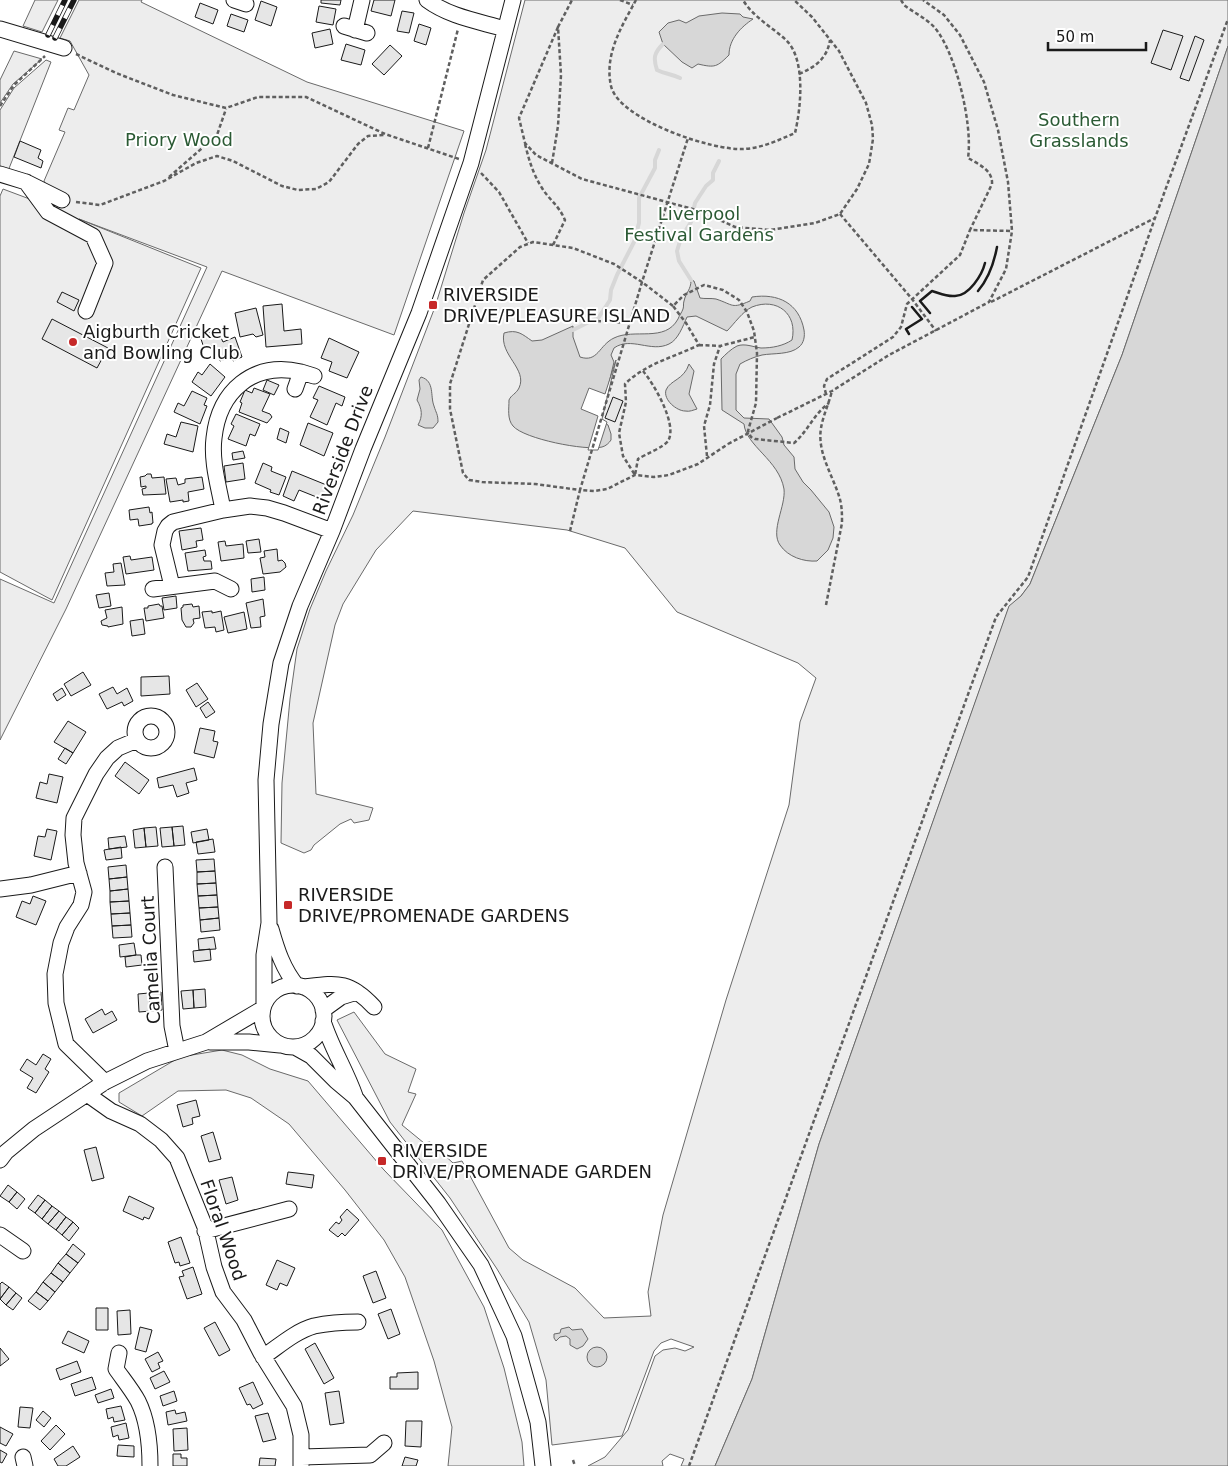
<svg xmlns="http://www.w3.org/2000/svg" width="1228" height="1466" viewBox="0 0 1228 1466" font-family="'DejaVu Sans',sans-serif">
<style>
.built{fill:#ededed;stroke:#6a6a6a}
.water{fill:#d7d7d7;stroke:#6a6a6a}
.pier{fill:#fff;stroke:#6a6a6a}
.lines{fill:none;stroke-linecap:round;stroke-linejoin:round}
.stream{stroke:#d7d7d7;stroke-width:4}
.building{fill:#e6e6e6;stroke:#1a1a1a}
.minor-casing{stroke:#1a1a1a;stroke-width:17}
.path{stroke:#5f5f5f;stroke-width:2.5;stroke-dasharray:4 2.5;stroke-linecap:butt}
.minor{stroke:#fff;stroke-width:15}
.rail-casing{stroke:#1a1a1a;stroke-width:5.5}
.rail{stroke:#fff;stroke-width:4;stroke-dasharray:11;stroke-linecap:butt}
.path-bridge{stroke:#5f5f5f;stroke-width:2.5;stroke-dasharray:4 2.5;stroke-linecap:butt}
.wall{stroke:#1a1a1a;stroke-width:2.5}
.poi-dot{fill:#c62828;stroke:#fff;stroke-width:2}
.labels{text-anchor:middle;stroke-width:4;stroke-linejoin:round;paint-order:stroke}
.park-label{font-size:18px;fill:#2b5a34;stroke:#fff}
.poi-label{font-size:18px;fill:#1a1a1a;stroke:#fff;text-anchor:start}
.street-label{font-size:18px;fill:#1a1a1a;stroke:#fff}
</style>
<rect width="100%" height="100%" fill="#fff"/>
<path class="built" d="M35,0H58L42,32L23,26Z
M79,0H142L141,2L307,82L464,131L394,335L222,271L66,609L0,740V579L54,603L207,267L79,219L201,268L52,600L0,572V196L3,189L59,210L44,181L65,132L59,130L68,108L74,110L89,75L70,41L60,38Z
M525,0H1228V46L1122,355L1030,584L1021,596L1009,607L819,1144L752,1379L715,1466H681L684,1459L670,1454L662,1461L663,1466H588L605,1457L628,1430L655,1356L663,1350L675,1348L685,1351L694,1347L671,1339L661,1343L654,1351L622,1436L552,1445L546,1380L529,1322L497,1269L450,1198L390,1122L337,1020L354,1012L385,1054L416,1069L408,1092L416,1094L402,1125L424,1143L430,1142L453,1163L462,1161L509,1248L523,1260L575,1288L604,1318L651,1316L648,1292L663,1215L726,1000L789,805L800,722L816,678L798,663L677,612L625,548L567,530L413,511L376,550L343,604L335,625L313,723L316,794L373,808L369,820L354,823L351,819L340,824L314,845L311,850L304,853L281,843L282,783L290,699L297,649L310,609L326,571L353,515L385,437L435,307L464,213L486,150Z
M14,51L42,59L13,84L0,103V80Z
M46,60L51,62L8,171L0,167V110L14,88Z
M222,1050L242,1055L270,1069L308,1081L384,1170L442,1230L484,1307L504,1368L522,1442L524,1466H448L452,1427L434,1361L405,1277L384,1240L345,1190L289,1124L251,1098L226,1090L178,1091L142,1116L119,1102V1093L180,1057Z"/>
<path class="water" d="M722,13L740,14L743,17L753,19C741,27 729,39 729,55C717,67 715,68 698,64L692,68L682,62L663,44L659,32L668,23L679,20L686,23L699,16Z
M1228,46V1466H715L752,1379L819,1144L1009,606L1021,596L1030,584L1122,355Z
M691,280L694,281L700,298C705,299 711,298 716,299C734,305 731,309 750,301L752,297C778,293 799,303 804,330C805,336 804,343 799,347C790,355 773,353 762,355C754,357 747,360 740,364L736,374V410L744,418L769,419L782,437L784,445L794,457L795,469L803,482L811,490L829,512L834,527L833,538L828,550L817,561C804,562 788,557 780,545C770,531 786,506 784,489C779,460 746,446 744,424L722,410L721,359C726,354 731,349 737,346C745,343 753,347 761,348C772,348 783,346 792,340C798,314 777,297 752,307C743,311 734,324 727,331L696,316L687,317C683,326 678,340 669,344C651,353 631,336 614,348L611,355L614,362L600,420L608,425L611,434V440C609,443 606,446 602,447C586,451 524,439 513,426C507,419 509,409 509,400C511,395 516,394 519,388C528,369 499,355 504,333C517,329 522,334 532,341L542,340L573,326V337L580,357C598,363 599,345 614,338C634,328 665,343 678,319C679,316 682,312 683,309C684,306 683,304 684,301C686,292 691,290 691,280Z
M689,364L694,371L689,394L697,409C693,410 690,412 685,411C677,411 663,400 666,390C670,380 684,380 689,364Z
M421,377C435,381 430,396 434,406C436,413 438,414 438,422L433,428H425L418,425C423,416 422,409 417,400L420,389L419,380Z
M569,1327L572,1330L582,1329L588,1339L583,1346L577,1349L570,1345V1339L566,1336L560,1337L556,1341L554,1338V1334L560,1333L561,1329Z
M587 1357a10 10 0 1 1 20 0a10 10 0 1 1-20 0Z"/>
<path class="pier" d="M616,360L602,419L607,422L598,450H588L598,416L581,409L589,388L605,394Z"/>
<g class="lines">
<path class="stream" d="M663,44C654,53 653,58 657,70C665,74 672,74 680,78
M691,280L679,261L677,251L681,238L691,222L695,203L706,186L713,180V173L719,161
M573,330L599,317L610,300L611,290L617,275L634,242L639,223V198L655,168V160L659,150"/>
</g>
<path class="building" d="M321,0H341L340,5L321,3Z
M374,0H395L391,16L371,11Z
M261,1L277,7L271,26L255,20Z
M200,3L218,10L213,24L195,17Z
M319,6L336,9L333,25L316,22Z
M402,11L414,13L409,33L397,31Z
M231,14L248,20L244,32L227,26Z
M419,24L431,28L426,45L414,41Z
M330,29L333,44L315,48L312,33Z
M1163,30L1183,36L1171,70L1151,63Z
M1195,36L1204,40L1189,81L1180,78Z
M346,44L365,50L361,65L341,60Z
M390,45L402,56L384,75L372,64Z
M20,141L41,150L38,158L43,161L41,168L14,157Z
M62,292L79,300L74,311L57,302Z
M282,304L284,331L301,329L302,344L266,347L263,306Z
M256,308L263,335L256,337L253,334L240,337L235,313Z
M52,319L108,348L97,368L42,339Z
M217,329L223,342L235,337L242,357L233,361L231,357L220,361L213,345L204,348L200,336Z
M329,338L359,352L347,378L329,371L332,362L321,358Z
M210,364L225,377L211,396L192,382L198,372L202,375Z
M267,380L279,385L274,395L263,390Z
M319,386L345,397L342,406L336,403L327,425L310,417L318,400L313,398Z
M254,388L270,394L262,411L270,414L272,417L267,423L239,412L242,403L240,402L245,390L252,393Z
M192,391L207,398L204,405L207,406L200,424L174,412L178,403L184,406Z
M613,397L623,401L615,422L605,418Z
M236,414L260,424L255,436L250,434L246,446L228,439L234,426L231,424Z
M181,422L198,426L193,452L164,444L167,434L176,437Z
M308,423L333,433L324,456L300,445Z
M280,428L289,432L286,443L277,439Z
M243,451L245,458L233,460L232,453Z
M243,463L245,479L226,482L224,466Z
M263,463L272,467L271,471L286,477L279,495L270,492L271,490L255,483Z
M292,471L329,486L324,500L299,490L294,501L283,496Z
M147,474H151L152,478L164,477L166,494L143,495L142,489L146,488V486L141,487L140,477L145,476Z
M202,477L204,489L188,492L189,501L183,502V500L170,502L166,479L176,478L178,485L185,483V479Z
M149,507L150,513L152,512L153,523H152V524L139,526L138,519L130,520L129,510Z
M201,528L203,540L196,541L197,547L182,550L179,531Z
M259,539L261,552L248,553L246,541Z
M225,541L226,546L243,544L244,558L221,561L218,542Z
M277,549L278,561L282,560L285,563L286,567L280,572L263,574L260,558L265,557L264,551Z
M205,550L206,556L203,557L204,561H211L212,569L188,571L185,553Z
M130,556L131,560L152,557L154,570L126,574L123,557Z
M121,563L125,585L107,586L105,573L114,572L113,564Z
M264,577L265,590L252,592L251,579Z
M109,593L111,606L99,608L96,595Z
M176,596L177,608L164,610L162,598Z
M263,599L265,616L260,617L261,627L251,628L246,603Z
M159,604L160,606H162L164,618L146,621L144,608H148V606Z
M192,604L193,607L199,606L200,618L193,619L194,623L191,627H186L182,620L181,608L183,607V605Z
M122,607L123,624L108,627V626L102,625L101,621L107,618L105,610Z
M212,611V613L221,611L224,630L216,632L215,627L205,628L202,612Z
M244,612L247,629L228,633L224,617Z
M143,619L145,634L132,636L130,621Z
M83,672L91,685L71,696L64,684Z
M169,676L170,694L141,696V677Z
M197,683L208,699L196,707L186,690Z
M113,687L117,694L127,688L133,701L124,706L122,702L107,709L99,694Z
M62,688L66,695L57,701L53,694Z
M208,702L215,712L206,718L200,708Z
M68,721L86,732L73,753L54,742Z
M200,728L215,731L213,741L218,742L214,758L194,753Z
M65,748L73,753L66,764L58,759Z
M125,762L149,780L139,794L115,776Z
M194,768L197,780L186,783L189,793L177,797L173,785L159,788L157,778Z
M49,774L63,777L57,803L36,798L40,782L47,784Z
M183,826L185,845L174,846L172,827Z
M156,827L158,846L146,847L144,828Z
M172,827L174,846L162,847L160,828Z
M144,828L146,847L135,848L133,830Z
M47,829L57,831L51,860L34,856L38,836L45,837Z
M207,829L209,840L193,843L191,832Z
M125,836L127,847L109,849L108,838Z
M213,839L215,852L198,854L196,842Z
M121,847L122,858L106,860L104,850Z
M214,859L215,871L197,872L196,860Z
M126,865L127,877L109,879L108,867Z
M215,871L216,883L197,884V872Z
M127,877L128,889L110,891L109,879Z
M216,883L217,895L198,896L197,884Z
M128,889L129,901L110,902V891Z
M217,895L218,907L199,908L198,896Z
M33,896L46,901L36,925L16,917L22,901L30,904Z
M129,901L130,913L111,914L110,902Z
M218,907L219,918L200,920L199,908Z
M130,913L131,925L112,926L111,914Z
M219,918L220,930L201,932L200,920Z
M131,925L132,937L113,938L112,926Z
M214,937L216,949L199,950L198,939Z
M134,943L136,955L120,957L119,945Z
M210,949L211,960L194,962L193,951Z
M136,955H141L142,965L126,967L125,957Z
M205,989L206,1007L194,1008L193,990Z
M193,990L194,1008L183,1009L181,991Z
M161,992L162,1010L151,1011L149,993Z
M149,993L151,1011L139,1012L138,994Z
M102,1009L105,1015L112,1011L117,1020L93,1033L85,1019Z
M43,1054L51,1059L45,1069L49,1072L36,1093L27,1088L33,1078L20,1070L27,1059L36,1065Z
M196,1100L200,1116L192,1118L193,1124L183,1127L177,1105Z
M213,1132L221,1159L209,1162L201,1136Z
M96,1147L104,1178L92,1181L84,1150Z
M288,1172L314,1175L312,1188L286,1184Z
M232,1177L238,1200L226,1204L219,1180Z
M8,1185L17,1192L9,1202L0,1196Z
M17,1192L25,1199L17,1209L9,1202Z
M38,1195L45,1200L35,1213L28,1208Z
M129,1196L154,1208L149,1219L144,1217L143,1220L123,1211Z
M45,1200L52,1206L42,1219L35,1213Z
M52,1206L59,1211L48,1224L42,1219Z
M347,1209L359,1220L345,1236L342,1233L338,1237L329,1230L336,1222L339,1224L342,1220L340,1217Z
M59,1211L66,1217L56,1230L48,1224Z
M66,1217L73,1222L62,1235L56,1230Z
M73,1222L79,1228L69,1241L62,1235Z
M181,1237L190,1263L180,1266L179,1262L175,1263L168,1242Z
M73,1244L85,1254L78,1263L66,1254Z
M66,1254L78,1263L70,1273L58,1263Z
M277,1260L295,1268L287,1286L280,1283L277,1290L266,1285Z
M58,1263L70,1273L63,1282L51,1273Z
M193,1267L202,1294L187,1299L179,1277L184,1276L182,1271Z
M376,1271L386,1298L373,1303L363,1276Z
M51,1273L63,1282L55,1292L43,1282Z
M2,1282L9,1287L0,1299V1284Z
M43,1282L55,1292L48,1301L36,1292Z
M9,1287L16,1293L6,1305L0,1299Z
M36,1292L48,1301L40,1310L28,1301Z
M16,1293L22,1298L13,1310L6,1305Z
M96,1308H108V1330H96Z
M391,1309L400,1334L388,1339L378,1314Z
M130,1310L131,1334L118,1335L117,1311Z
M215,1322L230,1350L219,1356L204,1328Z
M140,1327L152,1330L146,1352L135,1349Z
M68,1331L89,1341L84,1353L62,1343Z
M315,1343L334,1378L324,1384L305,1349Z
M0,1348L9,1359L0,1366Z
M158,1352L163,1361L158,1363L160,1368L152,1372L145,1359Z
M77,1361L81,1372L60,1380L56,1369Z
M164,1371L170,1382L155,1389L150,1378Z
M418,1372V1389H390V1377H397V1373Z
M92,1377L96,1389L75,1396L71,1384Z
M253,1382L263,1404L253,1409L250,1404L247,1405L239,1388Z
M111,1389L114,1398L98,1403L95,1395Z
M174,1391L177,1401L163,1406L160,1396Z
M339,1391L344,1423L330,1425L325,1393Z
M121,1406L125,1420L114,1422L113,1417L108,1419L106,1409Z
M20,1407L33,1408L30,1428L18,1427Z
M175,1410L176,1414L185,1412L187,1421L168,1425L166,1412Z
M43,1411L51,1418L44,1427L36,1420Z
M268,1413L276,1439L263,1442L255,1416Z
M406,1421H422L421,1447L405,1446Z
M126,1423L129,1438L119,1440L118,1435L113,1437L111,1427Z
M56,1425L65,1434L50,1450L41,1441Z
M0,1427L13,1434L6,1446L0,1443Z
M187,1428L188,1450L174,1451L173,1429Z
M118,1445L134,1446V1457L117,1456Z
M73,1446L80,1457L66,1466H58L54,1459Z
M0,1450L7,1454L2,1463L0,1462Z
M173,1454H181V1458H187V1466H173Z
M405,1457L418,1460L416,1466H402Z
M260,1458L276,1459L275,1466H259Z"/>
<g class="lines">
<g class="minor-casing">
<path id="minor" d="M234,0L246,4
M427,0C450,17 478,21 505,29
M344,26L367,33
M0,29L64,48
M355,30L362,0
M0,174L26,182L62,200
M26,182L48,212L93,236L105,263L86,311
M295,389L301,372L314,376
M223,510C219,487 211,462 214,438C219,391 253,361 301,372
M172,586L162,545L165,531L168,526L173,522L223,510L250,506L267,508L284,513L332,531
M153,589L215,581L231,589
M135 732a16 16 0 1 1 32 0a16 16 0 1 1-32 0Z
M165,867L172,1026L177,1051
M0,889L31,885L79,873
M271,929C277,950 283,969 297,986
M262 1016a31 31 0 1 1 62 0a31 31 0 1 1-62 0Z
M304,987C337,983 349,980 374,1007
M264,1004V955L269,923L266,780L271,724L281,663L300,606L332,531L363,449L419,313L471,163L513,0
M323,1010L341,997L357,992
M323,1021C331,1047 346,1070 355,1096
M210,1042H249L280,1045
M295,1047L311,1056L336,1081L355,1097L438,1203L481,1265L514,1336L538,1422L543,1466
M105,1082L66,1044L56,1003L55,974L61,943L67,927L81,905L84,892L76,863L73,835L74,818L96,774L107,758L118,748L137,740
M87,1094L111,1111L140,1124L161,1140L177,1158L205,1227L214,1267L223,1292L244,1320L261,1353L294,1406L301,1435V1466
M0,1160L6,1152L34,1129L105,1082L147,1061L206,1042L262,1009
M205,1231L289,1209
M0,1235L23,1251
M119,1353L116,1369C123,1379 132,1390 138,1401C148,1421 150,1444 150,1466
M263,1357C279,1346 296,1331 314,1326C328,1323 343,1322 358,1322
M23,1457L25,1466
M302,1457L370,1455L384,1443"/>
</g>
<path class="path" d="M620,0L633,5
M636,0C622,26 604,54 611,86C619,120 713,151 744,149C762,148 779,140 795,133C801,108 806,59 786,40C772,27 753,17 743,0
M901,0L904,5C913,12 927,19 935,28C956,53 973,125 968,158C978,164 993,170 992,184L970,230L1012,231
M558,27L519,118L525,143L536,155L582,179L700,211L735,227L770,230L815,223L840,214L857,189L869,164L873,139L872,125L866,103L839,51L812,17L794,0
M76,54L116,73L173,95L226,108L258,97H306L385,134L459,159
M799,74C815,67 827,59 830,40
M0,106L14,85L45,56
M525,144C529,160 533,174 542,188C550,201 558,204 565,220L553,245
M428,148L458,29
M552,163L558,126L561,75L558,27L572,0
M481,173L499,192L528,243
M169,177L217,135L226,109
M76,202L100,205L164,181L196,163L217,156L233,161L282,186L298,190L316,189L329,182L358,144L368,136L384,135
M840,214L912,299L936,331
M991,302L1155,218
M673,306L642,282L614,264L573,248L533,242L520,247L483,280L450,384V409L463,473L469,480L482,482L535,484L580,490L642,282L688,138
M597,321L630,323
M699,345L720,346
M643,371C654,384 678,425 668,441C664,447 646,454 638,459L635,475L623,456L619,433L626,402L625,384C645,364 674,357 699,345L686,323L673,306L684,295L704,285L723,290L739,300L747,312L754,331L757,353L756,403L748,431L751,437L755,439L794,443C808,431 813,415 829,403
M826,394L824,386L827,379L893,337L901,327L907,304L960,255L970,230
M777,418L832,391L889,355L989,302L1006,269L1012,231L1008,182L998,130L984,82L960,35L944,15L923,0
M707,456L704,426L710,405L714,364L720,346L755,337
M570,531L580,490L594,491L607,489L635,475L654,477L669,475L698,464L728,444
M826,605L842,523C842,513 842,505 839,496C832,474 817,452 821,428C823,416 829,403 832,391
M573,1460L575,1466
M689,1466L996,617L1028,577L1155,218L1228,19"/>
<use href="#minor" class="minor"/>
<g class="rail-casing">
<path id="rail" d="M48,35L65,0
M55,38L74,0"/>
</g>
<use href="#rail" class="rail"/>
<path class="path-bridge" d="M728,444L777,418"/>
<path class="wall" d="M978,291C989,278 994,263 997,247
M930,313L920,301L932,291C939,293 947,297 955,296C969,296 982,275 985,263
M909,334L906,329L922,319L912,307"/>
</g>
<g class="poi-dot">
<rect x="428" y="300" width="10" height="10" rx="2.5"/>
<circle cx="73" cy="342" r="5"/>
<rect x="283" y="900" width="10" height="10" rx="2.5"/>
<rect x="377" y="1156" width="10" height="10" rx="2.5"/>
</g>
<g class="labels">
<g class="park-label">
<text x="1079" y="126">Southern<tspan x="1079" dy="21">Grasslands</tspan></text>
<text x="179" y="146">Priory Wood</text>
<text x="699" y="220">Liverpool<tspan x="699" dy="21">Festival Gardens</tspan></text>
</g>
<g class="poi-label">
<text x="443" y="301">RIVERSIDE<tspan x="443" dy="21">DRIVE/PLEASURE ISLAND</tspan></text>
<text x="83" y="338">Aigburth Cricket<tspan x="83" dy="21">and Bowling Club</tspan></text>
<text x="298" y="901">RIVERSIDE<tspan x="298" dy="21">DRIVE/PROMENADE GARDENS</tspan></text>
<text x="392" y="1157">RIVERSIDE<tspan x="392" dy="21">DRIVE/PROMENADE GARDEN</tspan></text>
</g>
<g class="street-label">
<text transform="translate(343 450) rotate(-69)" y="6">Riverside Drive</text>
<text transform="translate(151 960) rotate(-93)" y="6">Camelia Court</text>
<text transform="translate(223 1230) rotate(71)" y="6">Floral Wood</text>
</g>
</g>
<path d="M1048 42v8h98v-8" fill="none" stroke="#1a1a1a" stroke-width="2.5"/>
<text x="1056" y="42" font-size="15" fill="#1a1a1a" stroke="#ffffff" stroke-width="4" paint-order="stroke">50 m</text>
</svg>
